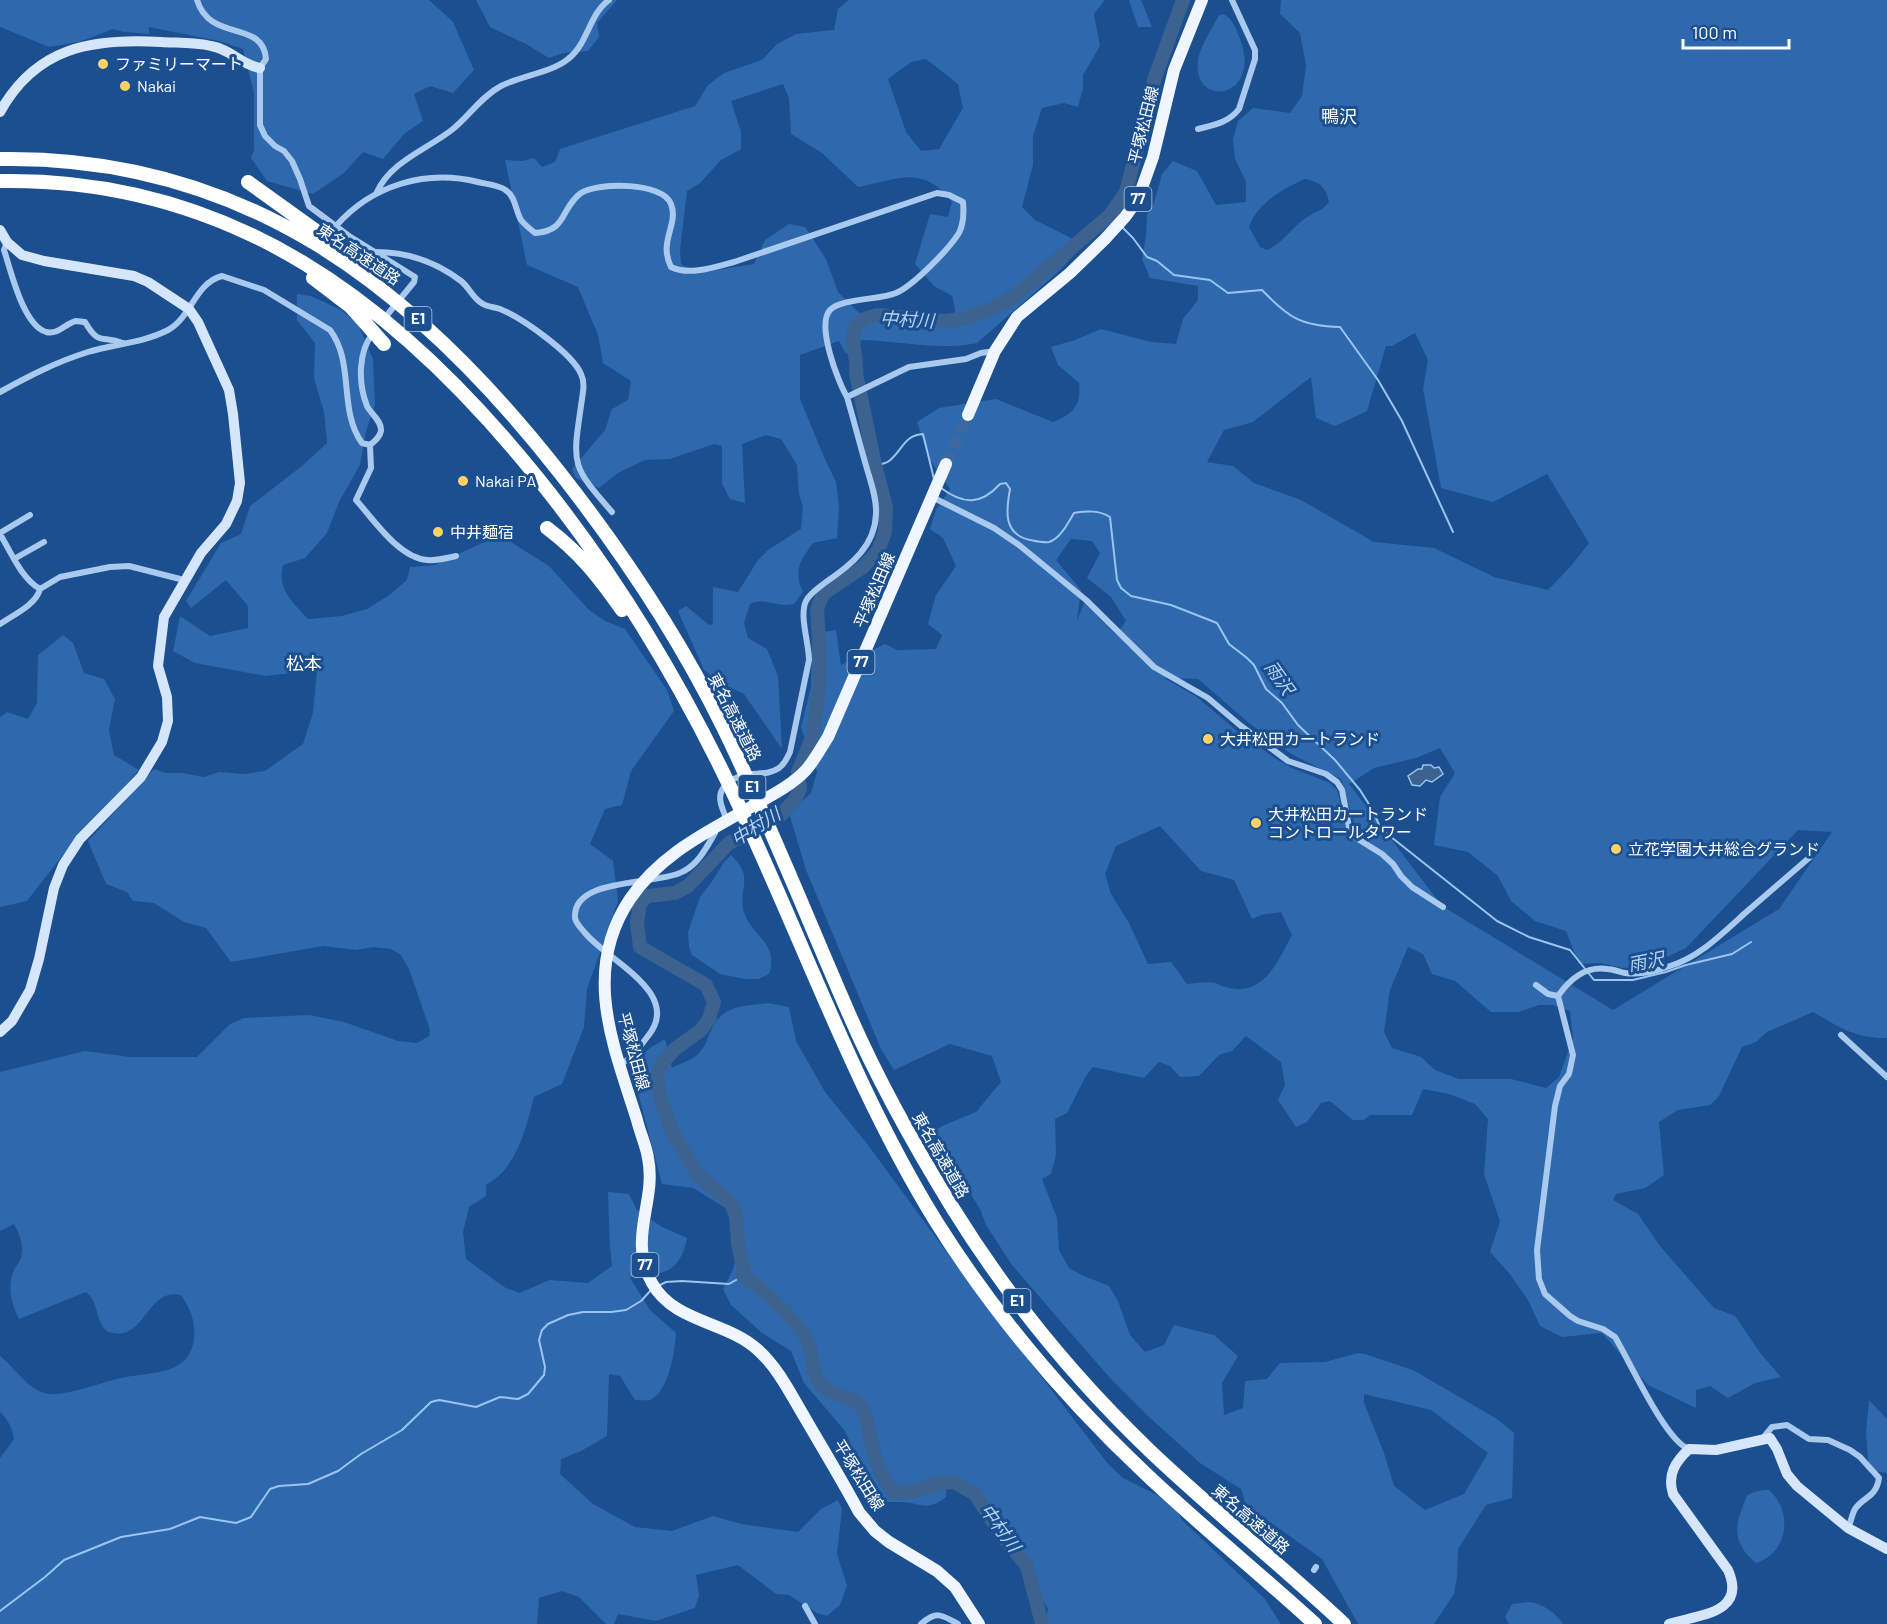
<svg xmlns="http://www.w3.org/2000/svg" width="1887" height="1624" viewBox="0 0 1887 1624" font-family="Barlow,'Noto Sans JP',sans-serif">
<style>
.green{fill:#2e69ad;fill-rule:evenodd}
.water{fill:#3c6290;stroke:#9cc4f0;stroke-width:1.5}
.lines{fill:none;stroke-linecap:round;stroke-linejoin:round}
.stream{stroke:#9cc4f0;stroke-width:2}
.river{stroke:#3c6290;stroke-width:14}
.primary-tunnel{stroke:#3d69a0;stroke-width:12;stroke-dasharray:12 6;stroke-linecap:butt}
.street{stroke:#a9c9ee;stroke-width:6}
.secondary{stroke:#d6e6fa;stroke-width:10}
.primary{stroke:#f0f6ff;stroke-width:12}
.highway{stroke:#fff;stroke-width:14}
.poi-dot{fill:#ffd166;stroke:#1b4f8f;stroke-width:2}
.labels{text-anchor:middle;stroke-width:6;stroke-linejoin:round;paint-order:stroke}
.shield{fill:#1b4f8f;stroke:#bbcadd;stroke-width:1.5}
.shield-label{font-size:15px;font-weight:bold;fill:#fff}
.poi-label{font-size:16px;fill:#fff;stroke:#1b4f8f;text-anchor:start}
.street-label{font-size:16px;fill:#fff;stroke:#1b4f8f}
.neighbourhood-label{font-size:18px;fill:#fff;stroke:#1b4f8f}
.water-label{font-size:18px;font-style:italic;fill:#b5d3f5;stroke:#1b4f8f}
</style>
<rect width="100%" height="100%" fill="#1b4f8f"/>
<path class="green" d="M0,0H429L453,22L474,70L453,93L430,86L414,94L423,121L405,133L383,159L363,152L344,173L313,194L267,181L251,158L254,150V93L243,49L219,41L149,27V34L124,32L113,29L79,42L49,47L0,27Z
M476,0H617L597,23L599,37L588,51L564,53L549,58L526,44L490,27Z
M849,0H1105L1094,14L1100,46L1083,75V88L1078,107L1064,103L1042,108L1033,136V165L1022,207L1035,220L1071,238L1078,251L1058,272L977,343C939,351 900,341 862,340L846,354L839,341L800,355V399L824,457L836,482L839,506L837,538L813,543C800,561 793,570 803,592L794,604C775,608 766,597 750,604L744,623L748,638L767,649L778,676L782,749L744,694L725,685L704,670L678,611L686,606L709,625L713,624V587L738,592L758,560L768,550L801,529L803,507L799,494L797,465L781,439L766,435L742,444L745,503L730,499L722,484V446L714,444L670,459L645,460L618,473L599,488L576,478L572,469L605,430L612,409L628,400L631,381L603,363L598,335L578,287L527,265L505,160L522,161L534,158L542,167L555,162L560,149L695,106L708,85L724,73L762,60L777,44L796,34L834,30L838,9ZM926,59L958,84L963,108L939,149L921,151L906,132L888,79L911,62ZM783,84L789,98L791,134L822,153L858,187C900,179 922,164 952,202L948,217L930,214L915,264L934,286L952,296L955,310L951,327L887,323L858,312L838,292L826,259L805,227L789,224L765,240L754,264L697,273L681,264L680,250L687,191L700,183L721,160L741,149V132L731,101Z
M1129,0H1141L1152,27H1138Z
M1281,0H1887V1038C1856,1039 1839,1027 1813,1012L1767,1032L1756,1042L1742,1047L1719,1096L1710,1105L1678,1110L1659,1122L1664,1175L1645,1188L1616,1194L1613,1200L1638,1214L1660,1246L1714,1308L1735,1316L1761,1354L1781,1377L1755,1383L1728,1398L1710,1386L1696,1390V1408L1648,1385L1602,1333L1562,1337L1540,1326L1528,1300L1509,1273L1490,1252L1500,1221L1484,1174L1488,1119L1475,1104L1449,1094L1423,1089L1412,1115H1370L1364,1120H1353L1330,1101L1321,1103L1307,1122L1296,1127L1278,1100L1285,1085L1281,1062L1246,1036L1232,1051L1219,1055L1199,1076L1180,1077L1170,1066L1159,1062L1144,1078L1093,1067L1086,1076L1067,1113L1055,1119L1056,1155L1051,1174L1042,1179L1057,1218L1059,1250L1069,1268L1084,1276L1109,1286L1118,1301L1130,1335L1145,1352L1164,1345L1174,1325L1214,1335L1238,1356L1222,1383L1224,1415L1243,1408L1245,1381L1267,1379L1280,1363L1325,1362L1358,1353L1365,1354L1413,1370L1497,1419L1514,1433L1512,1498L1486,1505L1458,1549L1457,1577L1454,1594L1434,1624H1358L1322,1559L1246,1505L1241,1489L1200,1463L1148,1416L1111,1379L1069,1331L1012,1265L986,1225L980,1209L963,1181L930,1134L942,1126L976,1112L1001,1082L992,1056L950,1044L894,1070L881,1049L806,870L789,813L811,793L817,772L801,727L811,687L812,634L836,630L841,665L885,644L897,650L936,649L942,635L928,624L936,595L956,566L943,538L930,529L936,510L950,489L928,457L917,422L939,408L996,399L1053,422C1074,413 1081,406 1079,383L1058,365L1051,347L1075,340L1101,329L1151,342L1176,344L1183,319L1198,300V286L1150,278L1142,259L1146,236L1147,215L1154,203L1162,174L1173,161L1197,171L1216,205L1246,202V182L1235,159L1233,139L1238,121L1253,108L1290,113L1302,96L1306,66L1300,33L1280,14ZM1305,179C1320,182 1326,187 1329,202C1323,210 1317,211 1309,216C1293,225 1284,243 1267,250L1260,247L1249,227C1258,203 1282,189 1305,179ZM1415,333L1428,360L1423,389L1441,488L1493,502L1547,474L1589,543L1571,566L1548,590L1494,577L1434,548L1374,542L1301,500L1254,483L1233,466L1207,462L1224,430L1253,422L1311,377L1316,418L1335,426L1367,411L1386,346H1392ZM1071,539L1092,541L1100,553L1087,578L1111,597L1126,621L1116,635L1084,603L1077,621L1081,590L1056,560ZM1164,678L1198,679L1249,723L1277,744L1293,755L1341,779L1358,836L1351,842L1337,790L1330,783L1292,768L1276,759L1237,731L1197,697ZM1440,748L1455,773L1440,797L1434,845L1468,852L1498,876L1511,901L1535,921L1566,931L1579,964L1600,963L1622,968L1641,967L1658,961L1686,948L1798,830L1832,832L1779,909L1613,1010L1442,906L1349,784L1374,768L1416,758ZM1160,826L1201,871L1234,880L1252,919L1261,915L1281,912L1292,935C1278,960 1265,996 1229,988C1224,987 1220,985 1215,983C1207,981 1196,983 1187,984L1171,962L1148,964L1129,923L1111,894L1105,874L1116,846ZM1408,947L1423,954L1432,974L1455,981L1491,1012H1519L1539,1005H1553L1570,1011L1573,1038L1559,1077L1546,1088L1511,1079H1459L1435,1070L1421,1057L1392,1048L1384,1032L1390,990ZM1364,1394L1431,1410L1488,1453L1464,1494L1425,1510L1394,1486L1384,1453L1364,1403Z
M1223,14C1233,19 1236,29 1240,39C1263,99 1192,109 1198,61C1199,48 1213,27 1219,15Z
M297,294L311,296L341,310L358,324L373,359L375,405L366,431L360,465L339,502L327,533L305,558L283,565C277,591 293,602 308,619L342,616L367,609L388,596L407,580L410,567L435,565L482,543L503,537L549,566L589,610L605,621L625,629L667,690L674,711L631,771L622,805L605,809L590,844L613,861L618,901L587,989L584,1027L562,1084L534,1097C525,1130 518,1167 486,1185V1196L469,1207L463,1232L466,1259L504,1287L519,1293L550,1280L588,1283L612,1266L610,1247L608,1192L629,1194L637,1210L662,1227L687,1238C684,1254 677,1270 659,1273C649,1275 639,1272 630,1278L650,1310L676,1333C675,1350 669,1392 650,1400C646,1401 639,1400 635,1400L620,1376L609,1374L607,1436L581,1451L561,1459L560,1474L593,1504L635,1527L672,1531L713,1516L741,1524L798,1532L821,1509L838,1500L842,1509L837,1554L847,1586L840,1605L827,1616L817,1613L789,1595L776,1594L738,1565L696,1575L699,1595L695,1608L656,1621L618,1614L614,1624H606L579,1597L562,1591L539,1598L537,1624H0V1458L14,1439C12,1428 8,1419 0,1412V1356C16,1368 28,1392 50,1394C64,1396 101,1383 117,1379C147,1371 190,1378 194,1338C196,1322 190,1308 181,1295C147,1287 146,1339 113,1333C97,1331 99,1309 92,1299C91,1296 88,1294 86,1292L19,1319C12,1305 7,1288 13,1273C14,1268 18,1265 20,1260C25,1247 20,1235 14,1224L0,1231V1072L85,1051L130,1057H197L230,1024L244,1018L309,1015L344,1022L398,1041L417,1043L429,1036L430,1030L409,969L401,955L391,949L373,947L356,950L323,946L231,962L206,928L184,922L154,903L133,901L127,892L106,884L88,841L154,769L166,773H182L204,777L219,772L244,774L265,771L303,744L313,713L317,670L266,676L195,663L173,651L180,616L210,636L248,628V606L226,580L191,608L186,601L221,543L241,534L250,506L302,466L327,443L324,412L314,378L315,343L297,320Z
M63,635L73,643L84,673L104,679L115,699L109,730L114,755L139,770L62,856L27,901L0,907V717L7,712L28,719L37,703L38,655Z
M731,855C756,879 737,887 744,912C750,934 780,944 769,974L758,979H745L720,974L692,955L689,947L688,932L700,897L713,880L724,862Z
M768,1003L789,1007L796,1041L825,1092L868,1145L959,1269L1108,1464L1123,1478L1157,1495L1176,1509L1182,1520L1264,1598L1281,1624H1045L1048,1609L993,1517L961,1483L946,1485V1497C929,1511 922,1504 903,1502C896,1502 889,1502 882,1502L863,1472L845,1431L804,1383L791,1351L762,1333L731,1305L723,1289C742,1255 739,1247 729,1210L693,1188L662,1184L631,1066L650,1048L665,1039L672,1068C681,1063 693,1060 700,1052C712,1038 708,1021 730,1010C741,1005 756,1005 768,1003Z
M1869,1400L1887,1419V1473L1869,1470L1866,1432Z
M1769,1490C1793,1511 1789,1553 1756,1563C1738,1548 1732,1532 1742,1509C1743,1506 1745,1499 1747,1496C1752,1491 1763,1490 1769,1490Z
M1530,1602C1544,1605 1555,1612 1563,1624H1509L1505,1617L1512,1604Z"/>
<path class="water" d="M1423,765H1431L1434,768L1439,767L1443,774L1432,782L1426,780L1420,786L1412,785L1408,776L1418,769H1422Z"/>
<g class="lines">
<path class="stream" d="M1110,215L1116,222
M1122,227L1133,238L1147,257L1157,261L1174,275L1210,280L1228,293L1262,290C1289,318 1301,326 1340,327L1378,380L1402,421L1453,532
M875,465C879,464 886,464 889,461C902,451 904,435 923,434L934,479
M941,488C964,505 981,505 1000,484L1006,483L1010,489C1006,511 1003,534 1030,540C1035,541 1044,543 1049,542C1060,539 1068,523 1074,513C1087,511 1099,510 1110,517L1117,580L1121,588L1131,596L1171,605L1217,623L1229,644L1247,658L1254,665L1266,689L1282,703L1298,725L1335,760L1360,790L1372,809L1381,829L1497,921L1529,937L1570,950L1594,980H1633L1666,972L1686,965L1732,954L1751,942
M660,1285L666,1282L682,1281L729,1284L743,1276
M0,1611L45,1577L64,1560L121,1537L170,1529L200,1517L236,1523L251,1517L270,1489L279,1486L308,1484L338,1471L361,1454L402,1430L431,1402L439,1400L450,1402L476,1407L500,1397L518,1399L528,1394L544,1375L545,1367L539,1340L542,1330L548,1324L568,1315L583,1312H611L626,1310L641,1301L652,1289"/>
<path class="river" d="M1042,1624L1027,1566L999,1532L975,1494L954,1482L940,1483L911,1492L895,1493C879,1476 874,1457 870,1435C868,1426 867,1416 862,1408C852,1394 829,1397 819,1382C811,1370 813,1355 808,1342C800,1322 761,1288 743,1276L744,1272L738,1244L736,1216L731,1203L697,1174L672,1131L660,1096L657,1074L663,1062L675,1049L701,1030L709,1019L714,1002L706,985L640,947L637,923L640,903L648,896L675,893L688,886L729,843L781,815L796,798L800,789L798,772L813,735L819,689L820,657L817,609L823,594L863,567L878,551L885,532L886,507L875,465L856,373C859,349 838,324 877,315L946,321L967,318L989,310L1013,297L1040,275L1110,215L1126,192L1155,77L1183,0"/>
<path class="primary-tunnel" d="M946,464L968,415"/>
<path class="street" d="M197,0C210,43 263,19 266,59L260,68V125L265,136L275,146L284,151L292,161L300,179L309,206L349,236L415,277L414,282L383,320
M1198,129C1214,125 1228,123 1239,109L1255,59V50L1232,0
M377,192C391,161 428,149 453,129C469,116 482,96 501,86C520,76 553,72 568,59C588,44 589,14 609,0
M336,226C372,185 426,169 478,182C486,184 497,185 504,189C516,196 515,210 521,220C525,225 530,229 535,233C568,231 560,208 581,193C598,182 663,182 671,204C679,225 658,241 671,267C689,276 715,267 734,262L937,193L949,195L963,202C964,213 964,223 959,233C949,249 913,286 896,293C880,300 842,298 830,310C816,325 838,382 847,397C854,421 860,445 867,469C871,483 877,499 876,514C875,546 851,565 826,582C820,587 810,593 806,601C799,615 809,644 809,660L790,752C787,758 785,764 779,768C763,779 745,767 726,785C715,795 722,808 727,820
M7,242L4,250C11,271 23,325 46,332C59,335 66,323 76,321C79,321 82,322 85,322C99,346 101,335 123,343
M376,252C407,252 436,262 461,281C469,287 473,299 483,304C488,307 494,307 500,309C522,318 572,353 581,374C586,384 582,396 581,406C572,466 572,466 612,512
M0,392C29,376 56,362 88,352C114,344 143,343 168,330C191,318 195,283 222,276L264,290L330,330C355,363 338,410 362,443L370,445C375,441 380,437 381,431C382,421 371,414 367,406C358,383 358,352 373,333
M847,397L909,367L966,359L981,353L995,351
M370,445L371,468L356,500C374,520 399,558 427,560C437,561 447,558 456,556
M932,497L994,528L1019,545L1086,600L1154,667L1208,698L1241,726L1288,761L1326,774L1337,782L1342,790L1349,827L1353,836L1382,854L1393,864L1401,876L1412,887L1443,907
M0,533L30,515
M0,534C11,552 21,578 40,589
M14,559L44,542
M0,624C13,615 36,605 40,589L60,577L110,567L129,566L184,580
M1536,985L1548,994L1558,996L1573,1055L1569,1074L1560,1086L1555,1106L1537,1250L1539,1279L1545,1294L1570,1316L1578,1321L1603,1329L1615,1337C1629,1360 1666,1442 1689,1449
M1558,996C1570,979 1585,966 1607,969C1613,969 1619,972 1625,973C1639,975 1657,971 1670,966C1699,957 1722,934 1744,914C1766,895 1788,876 1810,857
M1841,1035L1887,1077
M620,1065C632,1058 639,1048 648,1036C683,993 608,961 585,933C582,929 576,924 575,918C572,876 658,886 684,871C699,863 706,848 715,833L713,830
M1763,1438L1772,1427L1787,1425L1809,1439L1828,1440L1850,1450L1860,1457L1879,1478C1876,1498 1864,1496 1855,1509C1852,1514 1851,1522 1848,1528
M1314,1570L1316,1567
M805,1606L815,1624
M921,1624C936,1611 941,1614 958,1624"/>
<path class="secondary" d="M0,112C36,47 92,38 161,42C177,43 195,42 211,46C231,49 241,65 260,68
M0,230L7,242L22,255L44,261L134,276L148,282L189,309L198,322L229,390L233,414L240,483L237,501L226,524L201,553L164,617L158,666L167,697L168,721L162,742L141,777L80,839L63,865L54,888L39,959L30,990L12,1021L0,1032
M1669,1624C1695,1615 1748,1615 1728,1570L1673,1494C1667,1475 1675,1462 1689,1449L1716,1450L1770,1438L1777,1449L1787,1474L1797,1486L1848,1528L1887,1549"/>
<path class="primary" d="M968,415L995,351L1017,317L1070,273L1105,239L1125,217L1138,199L1153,157L1174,70L1202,0
M946,464L828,737C821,748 814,761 806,770C793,784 774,794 758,803C710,831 662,852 630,899C581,972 614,1047 637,1120C640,1133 646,1145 648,1158C657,1202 627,1237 652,1283C674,1323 727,1321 758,1350C779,1369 791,1395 805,1418C823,1449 842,1480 859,1512L875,1531L889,1542L937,1571L955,1587L979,1624"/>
<path class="highway" d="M0,159C246,155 415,288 560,473C622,552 679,637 723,727C769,821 807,918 849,1014C878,1081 914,1145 952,1207C1007,1296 1074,1378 1149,1450C1212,1510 1280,1564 1344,1624
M0,181C232,177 397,304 536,476C622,582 691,700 748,825C810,959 859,1097 937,1223C995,1315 1067,1400 1146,1474C1201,1526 1259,1573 1315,1624
M248,182L351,256
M313,278L351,307L384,344
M547,528C580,553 598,576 622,610"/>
</g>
<g class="poi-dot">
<circle cx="103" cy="64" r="6"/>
<circle cx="125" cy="86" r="6"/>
<circle cx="463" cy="481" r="6"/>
<circle cx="438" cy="532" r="6"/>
<circle cx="1208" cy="739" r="6"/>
<circle cx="1256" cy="823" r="6"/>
<circle cx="1616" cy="849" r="6"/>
</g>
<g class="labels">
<g class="shield">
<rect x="1124.5" y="187" width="27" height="24" rx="4.5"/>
<rect x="404.5" y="307" width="27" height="24" rx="4.5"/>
<rect x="847.5" y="650" width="27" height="24" rx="4.5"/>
<rect x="738.5" y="775" width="27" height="24" rx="4.5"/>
<rect x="631.5" y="1253" width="27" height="24" rx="4.5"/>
<rect x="1003.5" y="1289" width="27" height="24" rx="4.5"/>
</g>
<g class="shield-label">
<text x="1138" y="204">77</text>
<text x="418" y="324">E1</text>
<text x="861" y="667">77</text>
<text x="752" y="792">E1</text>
<text x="645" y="1270">77</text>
<text x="1017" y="1306">E1</text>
</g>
<g class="poi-label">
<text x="115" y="70">ファミリーマート</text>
<text x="137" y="92">Nakai</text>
<text x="475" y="487">Nakai PA</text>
<text x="450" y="538">中井麺宿</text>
<text x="1220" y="745">大井松田カートランド</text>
<text x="1268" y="820">大井松田カートランド<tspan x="1268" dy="18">コントロールタワー</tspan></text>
<text x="1628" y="855">立花学園大井総合グランド</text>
</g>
<g class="street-label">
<text transform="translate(1143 125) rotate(-76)" y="6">平塚松田線</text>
<text transform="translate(359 254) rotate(34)" y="6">東名高速道路</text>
<text transform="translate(874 590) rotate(-67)" y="6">平塚松田線</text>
<text transform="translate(735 717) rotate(63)" y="6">東名高速道路</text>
<text transform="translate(634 1051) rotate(75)" y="6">平塚松田線</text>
<text transform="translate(941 1155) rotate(60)" y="6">東名高速道路</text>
<text transform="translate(859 1475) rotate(58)" y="6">平塚松田線</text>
<text transform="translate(1251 1519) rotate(41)" y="6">東名高速道路</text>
</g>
<g class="neighbourhood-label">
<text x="1339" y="123">鴨沢</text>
<text x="304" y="670">松本</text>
</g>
<g class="water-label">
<text transform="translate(907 320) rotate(3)" y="6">中村川</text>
<text transform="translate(1279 678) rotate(55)" y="6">雨沢</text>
<text transform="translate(756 827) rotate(-32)" y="6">中村川</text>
<text transform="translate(1646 962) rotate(-11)" y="6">雨沢</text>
<text transform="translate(1000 1528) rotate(54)" y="6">中村川</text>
</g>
</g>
<path d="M1683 39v9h106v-9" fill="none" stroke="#ffffff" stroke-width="3"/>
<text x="1692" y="39" font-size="18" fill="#ffffff" stroke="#1b4f8f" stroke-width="4.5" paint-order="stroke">100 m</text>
</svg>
